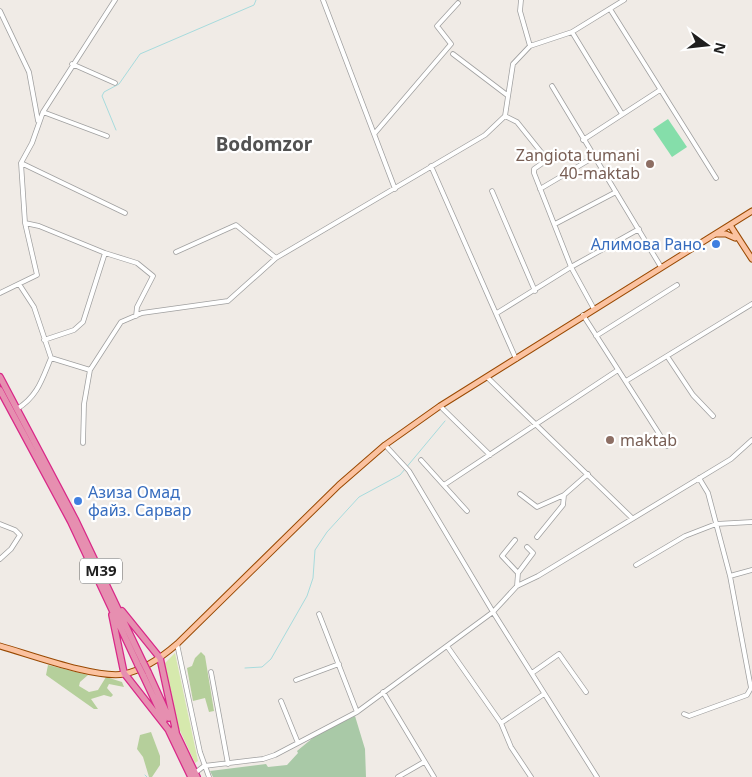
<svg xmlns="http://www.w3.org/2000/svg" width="752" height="777" viewBox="0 0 752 777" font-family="'Noto Sans',sans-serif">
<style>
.grass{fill:#d6e9ad}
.forest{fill:#b5cf9b}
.cemetery{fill:#a9c9a7}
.pitch{fill:#85deaa}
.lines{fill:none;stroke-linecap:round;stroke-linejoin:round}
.stream{stroke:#a7dbdd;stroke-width:1}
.minor-casing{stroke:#a0a0a0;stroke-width:5.5}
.major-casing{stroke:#994902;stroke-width:7}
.highway-casing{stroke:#d92888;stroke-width:8}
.minor{stroke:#fff;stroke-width:4}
.major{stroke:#fbc2a0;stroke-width:5}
.highway{stroke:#e68fb0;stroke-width:5.5}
.highway-bridge-casing{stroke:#d92888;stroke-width:8;stroke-linecap:butt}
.highway-bridge{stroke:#e68fb0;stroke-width:5.5}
.education-dot{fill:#8d6e63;stroke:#fff;stroke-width:2}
.shop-dot{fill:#3f7fe0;stroke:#fff;stroke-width:2}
.labels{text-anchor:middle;stroke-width:4.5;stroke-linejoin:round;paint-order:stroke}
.shield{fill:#fff;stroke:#626262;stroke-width:1}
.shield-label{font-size:15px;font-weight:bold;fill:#1f1f1f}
.education-label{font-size:16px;fill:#785e54;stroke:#fff;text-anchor:end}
.shop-label{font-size:16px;fill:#366cbe;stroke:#fff;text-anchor:end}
.quarter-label{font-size:19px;font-weight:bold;fill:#525252;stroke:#fff}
</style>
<rect width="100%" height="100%" fill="#f0ebe6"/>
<path class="grass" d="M175,653L198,761L195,763L176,722L164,664Z"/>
<path class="forest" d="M201,652L205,656L214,711L209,712L205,698L193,701L187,668L192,666L195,658Z
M48,665L88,675L80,682L79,686L89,692L98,690L106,677L122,682L124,687L109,684L107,688L113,695L111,697L104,695L91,699L98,709H94L46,675Z
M151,732L160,756V765L152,777H149L143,757L137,749L140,735Z"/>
<path class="cemetery" d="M355,716L365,749L366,777H213L210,771L266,764L268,767L287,765L298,753L297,751L320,732Z"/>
<path class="pitch" d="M668,119L687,147L672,157L653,129Z"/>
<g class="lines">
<path class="stream" d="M116,130L102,96L104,92L119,84L140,54L254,5L256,0
M245,668L262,667L271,659L307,596L313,578L315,550L327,532L359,497L400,475L445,421
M145,775L147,777"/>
<g class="minor-casing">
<path id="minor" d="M323,0L395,189
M521,0L520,11L530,46
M610,9L716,178
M0,11L29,72L38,121
M572,32L622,114
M453,54L507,95
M72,64L115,83
M552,86L661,267
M43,112L107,136
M505,116L517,122L545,157L544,162L534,169V173L571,267L594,309
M375,133L451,44L437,26L458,3
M583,140L660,90
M21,163L125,213
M431,166L516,359
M540,189L594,157
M492,191L535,291
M25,223L39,226L105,253L137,263L153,276L137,307L136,316
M555,224L616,192
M176,252L236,225L276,258
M19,284L34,307L51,358
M0,293L37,275L25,223L21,163L32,143L43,112L115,0
M497,313L571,267L639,229
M583,315L667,446
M596,336L677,285
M44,340L74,330L83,322L105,253
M667,356L693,395L713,416
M487,377L632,518
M626,381L752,304
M440,406L490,455
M17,409C38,396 42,379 51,358L90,370
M83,443L84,404L90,370L121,322L142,313L228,301L276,258L485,135L505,116L513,64L530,46L572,32L624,0
M385,445L409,471L493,612L597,777
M421,460L467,511
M444,485L618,370
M520,494L537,507L564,495L588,474
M0,524L15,530L20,535L11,549L0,559
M537,537L563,505L564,495
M515,540L502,556L518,573
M636,565L685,536L716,524L752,522
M730,576L752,570
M517,586L518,573L533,553L527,547
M319,614L357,712
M177,644L200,752L209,777
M447,646L501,723L511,747L531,777
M211,672L228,764
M532,673L559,654L586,692
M296,680L339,664
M383,692L434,777
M281,701L298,743
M684,714L689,716L747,695L751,688L730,576L708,493L699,478
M501,723L544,694
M195,773L204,766L263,759L275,755L357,712L493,612L517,586L538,576L731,459L752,440
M398,777L424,762"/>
</g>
<g class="major-casing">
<path id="major" d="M730,225L752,259
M717,234H726L735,238
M0,646C29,654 96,679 124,674C143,670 162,657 177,644L339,485L385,445L440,406L752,211"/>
</g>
<g class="highway-casing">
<path id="highway" d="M0,377L75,519L143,662
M0,390L71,522L138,665
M122,611L160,658L176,732
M112,615L124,673L171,733
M148,672L169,718
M143,675L164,720
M174,729L197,777
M169,731L191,777"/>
</g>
<use href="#minor" class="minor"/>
<use href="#major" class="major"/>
<use href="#highway" class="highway"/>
<g class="highway-bridge-casing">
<path id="highway-bridge" d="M143,662L148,672
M138,665L143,675"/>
</g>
<use href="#highway-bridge" class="highway-bridge"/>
</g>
<g class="education-dot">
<circle cx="650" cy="164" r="5"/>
<circle cx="610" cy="440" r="5"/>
</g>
<g class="shop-dot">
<circle cx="716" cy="244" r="5"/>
<circle cx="78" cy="501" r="5"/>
</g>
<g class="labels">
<rect class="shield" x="80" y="558.5" width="42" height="25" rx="4"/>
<g class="shield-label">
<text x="101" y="576">M39</text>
</g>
<g class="education-label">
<text x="640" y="161">Zangiota tumani<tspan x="640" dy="18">40-maktab</tspan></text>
<text x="620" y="446" text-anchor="start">maktab</text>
</g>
<g class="shop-label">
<text x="706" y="250">Алимова Рано.</text>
<text x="88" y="498" text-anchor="start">Азиза Омад<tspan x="88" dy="18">файз. Сарвар</tspan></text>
</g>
<g class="quarter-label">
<text x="264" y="151">Bodomzor</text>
</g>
</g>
<g transform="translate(707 45) rotate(105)" stroke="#ffffff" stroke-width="4" paint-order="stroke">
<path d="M0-4L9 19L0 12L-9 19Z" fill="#1f1f1f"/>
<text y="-8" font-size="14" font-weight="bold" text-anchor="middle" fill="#1f1f1f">N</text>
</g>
</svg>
